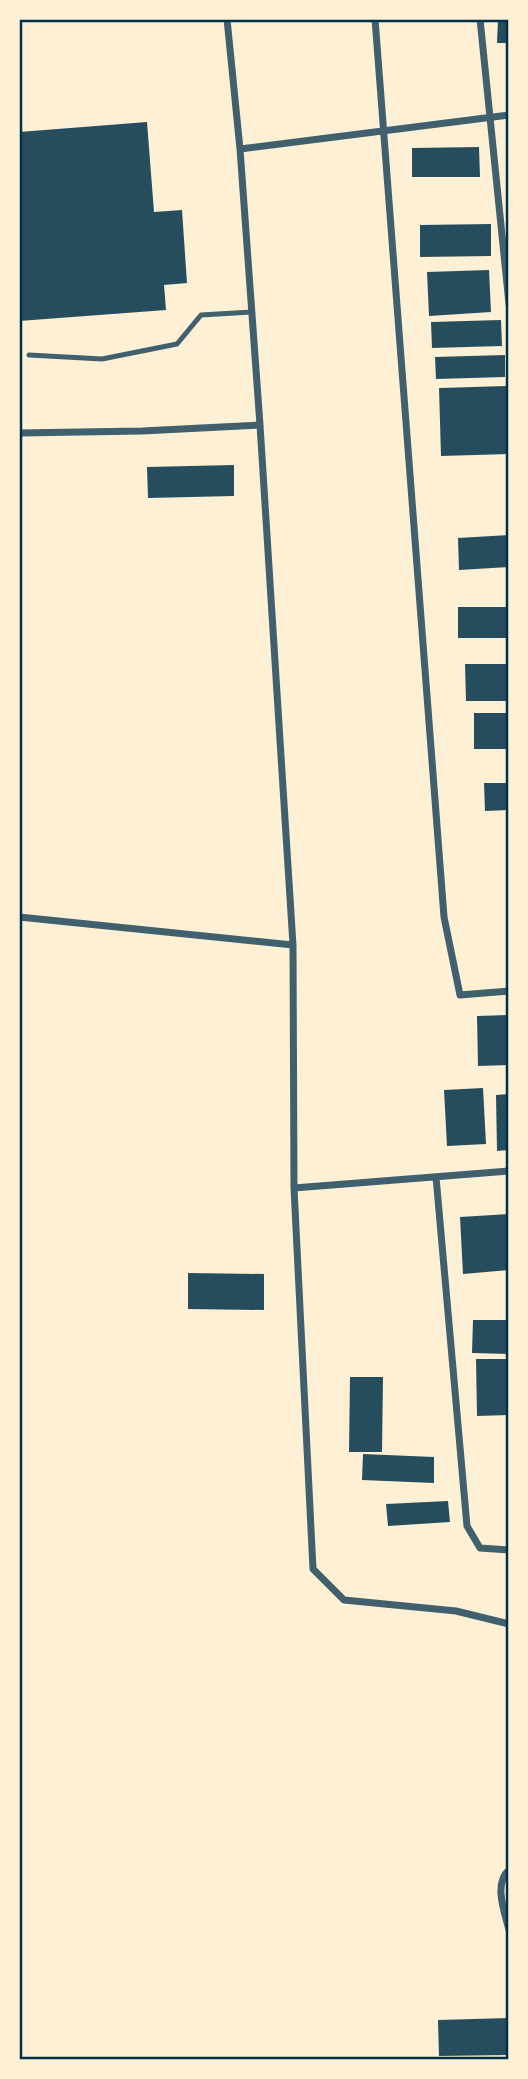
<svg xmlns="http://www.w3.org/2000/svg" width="528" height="2079" viewBox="0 0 528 2079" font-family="'DejaVu Sans',sans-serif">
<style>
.building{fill:#264d5e}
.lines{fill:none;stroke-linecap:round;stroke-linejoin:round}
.service{stroke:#3f606c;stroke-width:5}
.minor{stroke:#3f606c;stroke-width:7}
.neatline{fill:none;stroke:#003049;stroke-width:2.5}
</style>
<rect width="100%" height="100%" fill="#fdf0d5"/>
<path class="building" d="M498,19H509V43H497Z
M147,122L154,212L182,210L187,283L164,285L166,310L19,321V132Z
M479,147L480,177H412V148Z
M491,224V256L420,257V225Z
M489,270L491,312L429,316L427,272Z
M501,320L502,346L432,348L431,322Z
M505,355V377L436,379L435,357Z
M507,386L509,454L441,456L439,388Z
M234,465V496L148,498L147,467Z
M509,535V567L459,570L458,538Z
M458,607H509V638H458Z
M465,664H509V701H466Z
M474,713H509V749H474Z
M484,783H509V810L485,811Z
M508,1015L509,1065L478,1066L477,1016Z
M483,1088L486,1144L447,1146L444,1090Z
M509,1094V1150L497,1151L496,1095Z
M509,1214V1270L463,1274L460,1217Z
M188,1273L264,1274V1310L188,1309Z
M473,1320H509V1354L472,1353Z
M476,1359H509V1415L477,1416Z
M350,1377H383L382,1452H349Z
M363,1454L434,1457V1483L362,1480Z
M448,1501L450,1522L388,1526L386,1504Z
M509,2018V2055L439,2056L438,2020Z"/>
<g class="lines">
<path class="service" d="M29,355L102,359L177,344L201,315L252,312"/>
<path class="minor" d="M227,19L240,149L260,425L293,945L294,1188L313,1569L344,1600L456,1611L509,1624
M375,19L444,917L460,995L509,991
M480,19L509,304
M240,149L509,115
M19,433L142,431L260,425
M19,917L293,945
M436,1177L467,1526L480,1548L509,1550
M294,1188L509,1171
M509,1870C493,1884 505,1913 509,1930"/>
</g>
<rect width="528" height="2079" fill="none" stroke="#fdf0d5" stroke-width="42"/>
<rect x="21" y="21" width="486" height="2037" class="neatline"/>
</svg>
